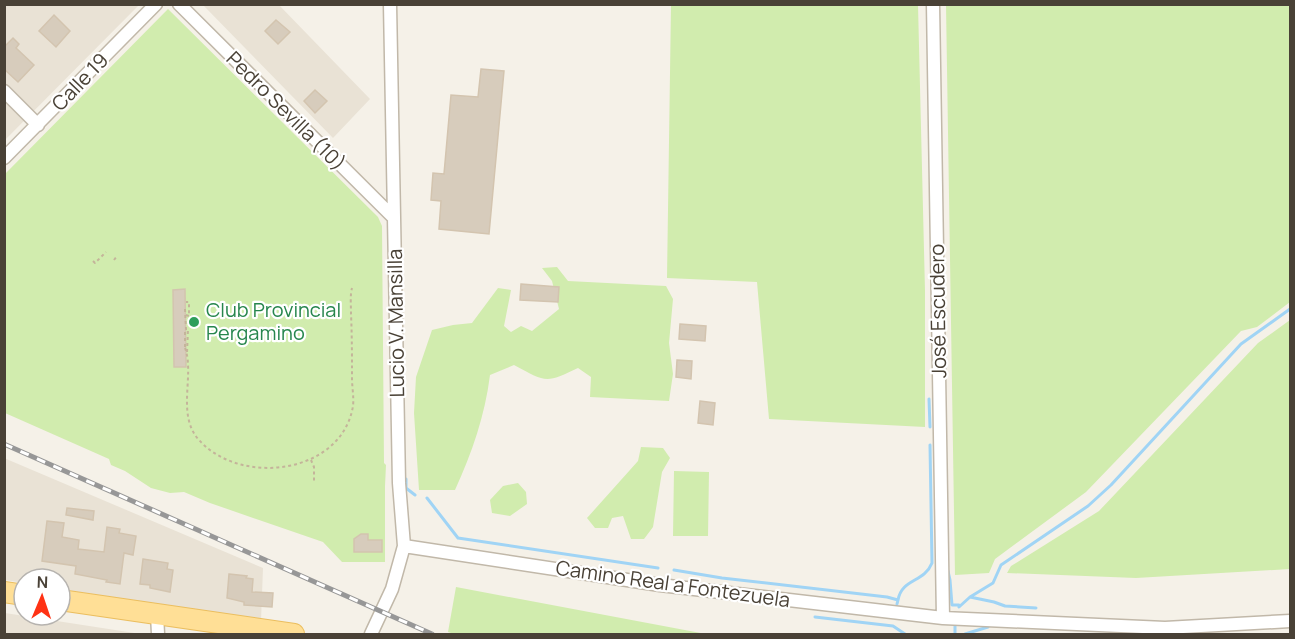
<svg xmlns="http://www.w3.org/2000/svg" width="1295" height="639" viewBox="0 0 1295 639" font-family="Manrope,sans-serif">
<style>
.residential{fill:#e9e2d5}
.green{fill:#d1ecae}
.lines{fill:none;stroke-linecap:round;stroke-linejoin:round}
.stream{stroke:#a0d4f5;stroke-width:3}
.building{fill:#d7ccbc;stroke:#d3c4af;stroke-width:1.5}
.street-casing{stroke:#c1b8a9;stroke-width:15}
.primary-casing{stroke:#ebbe5f;stroke-width:22}
.path{stroke:#c4b49a;stroke-width:2;stroke-dasharray:3 3;stroke-linecap:butt}
.street{stroke:#fff;stroke-width:12}
.primary{stroke:#ffdf96;stroke-width:20}
.rail-casing{stroke:#979797;stroke-width:5}
.rail{stroke:#fff;stroke-width:3;stroke-dasharray:9;stroke-linecap:butt}
.leisure-dot{fill:#2e9e5b;stroke:#fff;stroke-width:2}
.labels{text-anchor:middle;stroke-width:4.5;stroke-linejoin:round;paint-order:stroke}
.street-label{font-size:20px;fill:#494136;stroke:#fff}
.leisure-label{font-size:20px;fill:#27864d;stroke:#fff;text-anchor:start}
</style>
<rect width="100%" height="100%" fill="#f5f1e8"/>
<path class="residential" d="M5,5H139L5,140Z
M203,5H279L370,99L333,138Z
M4,458L263,568L261,621L60,589V579H24V583L5,580Z
M5,613L141,634H5Z"/>
<path class="green" d="M671,5H918L925,291V427L769,419L757,282L667,278Z
M946,5H1290V302L1257,327L1241,331L1086,492L995,559L989,573L955,575Z
M168,9L378,217L382,226L384,463L386,465L385,486V562H342L323,542L210,503L184,492L170,493L151,488L125,471L111,465L109,459L5,413V174Z
M557,267L568,281L666,286L673,299L669,343L673,374L669,401L590,397L591,377L578,368C545,384 546,382 514,365L490,375C485,415 472,453 455,490H419L414,413L416,377L432,330L453,325L472,323L498,288L511,290L504,326L511,332L521,326L532,331L559,309L552,281L542,268Z
M1290,320V569L1136,578L1007,573L1011,566L1099,511L1258,343Z
M641,447L663,448L670,458L662,472L653,527L644,539H631L623,516L612,518L608,528H595L587,518L638,461Z
M674,471L709,472L708,536H673Z
M518,483L526,492L527,504L510,516L492,513L490,500L503,486Z
M456,587L706,634H454L448,632Z"/>
<g class="lines">
<path class="stream" d="M929,399L930,427
M406,479V488L415,495
M427,498L458,538L658,568
M674,570L722,578L887,597L898,600L897,604
M948,571L950,580L952,605H959
M970,597L994,602L1005,606L1036,608
M898,600C902,578 924,583 932,563L930,445
M959,607L970,597L993,583L1001,565L1088,506L1111,485L1241,344L1290,309
M815,617L893,626L905,634
M955,626V634
M965,634L988,627"/>
</g>
<path class="building" d="M54,15L70,31L56,47L39,31Z
M276,20L290,32L278,44L265,31Z
M13,38L19,44L16,48L34,65L18,82L4,69V47Z
M481,69L504,71L489,234L439,229L441,201L431,200L433,173L444,174L451,95L478,97Z
M315,90L327,101L315,113L304,101Z
M521,284L559,287L558,302L520,300Z
M185,289L186,367H174L173,290Z
M680,324L706,326L705,341L679,339Z
M677,360L692,361L691,379L676,377Z
M700,401L715,403L713,425L698,423Z
M67,508L94,511L93,520L66,515Z
M47,521L64,523L62,537L79,540L78,549L104,552L107,527L120,529L119,533L136,536L133,555L124,553L120,584L106,582L107,580L75,574L76,566L42,561Z
M361,534H368V540H382V552H354V539Z
M143,559L168,563L167,569L173,570L170,592L150,588V585L140,584Z
M229,574L247,576L246,578L253,579L252,592L273,593L272,607L244,605V602L227,598Z"/>
<g class="lines">
<g class="street-casing">
<path id="street" d="M179,4L393,217
M933,4L943,618
M4,91L38,125
M4,158L156,4
M404,546L660,585L943,618L1165,628L1290,621
M157,614L158,634
M371,634L392,589L404,546L399,483L390,4"/>
</g>
<g class="primary-casing">
<path id="primary" d="M4,592L24,595
M60,600L294,634"/>
</g>
<path class="path" d="M114,260L117,256
M93,261L95,263L106,252
M185,309L186,329H188L187,353
M186,315L189,316V302H186
M185,332V347
M185,348C195,375 176,415 199,440C241,487 342,474 353,406C354,397 352,387 352,378C352,357 352,336 351,314C351,306 350,295 352,288
M311,460L314,467V483"/>
<use href="#street" class="street"/>
<use href="#primary" class="primary"/>
<g class="rail-casing">
<path id="rail" d="M4,444L432,634"/>
</g>
<use href="#rail" class="rail"/>
</g>
<circle class="leisure-dot" cx="194" cy="322" r="6"/>
<g class="labels">
<g class="street-label">
<text transform="translate(80 82) rotate(-46)" y="7">Calle 19</text>
<text transform="translate(286 111) rotate(45)" y="7">Pedro Sevilla (10)</text>
<text transform="translate(938 311) rotate(-91)" y="7">José Escudero</text>
<text transform="translate(396 323) rotate(-91)" y="7">Lucio V. Mansilla</text>
<text transform="translate(673 584) rotate(8)" y="7">Camino Real a Fontezuela</text>
</g>
<g class="leisure-label">
<text x="206" y="317">Club Provincial<tspan x="206" dy="23">Pergamino</tspan></text>
</g>
</g>
<rect width="1295" height="639" fill="none" stroke="#494136" stroke-width="12"/>
<g transform="translate(42 597) rotate(2)"><circle r="28" fill="#ffffff" stroke="#b6b3af" stroke-width="1.5"/>
<path d="M0-4.5L10 22L0 15L-10 22Z" fill="#ff3214"/>
<text y="-9" font-size="16" font-weight="bold" text-anchor="middle" fill="#494136">N</text>
</g>
</svg>
